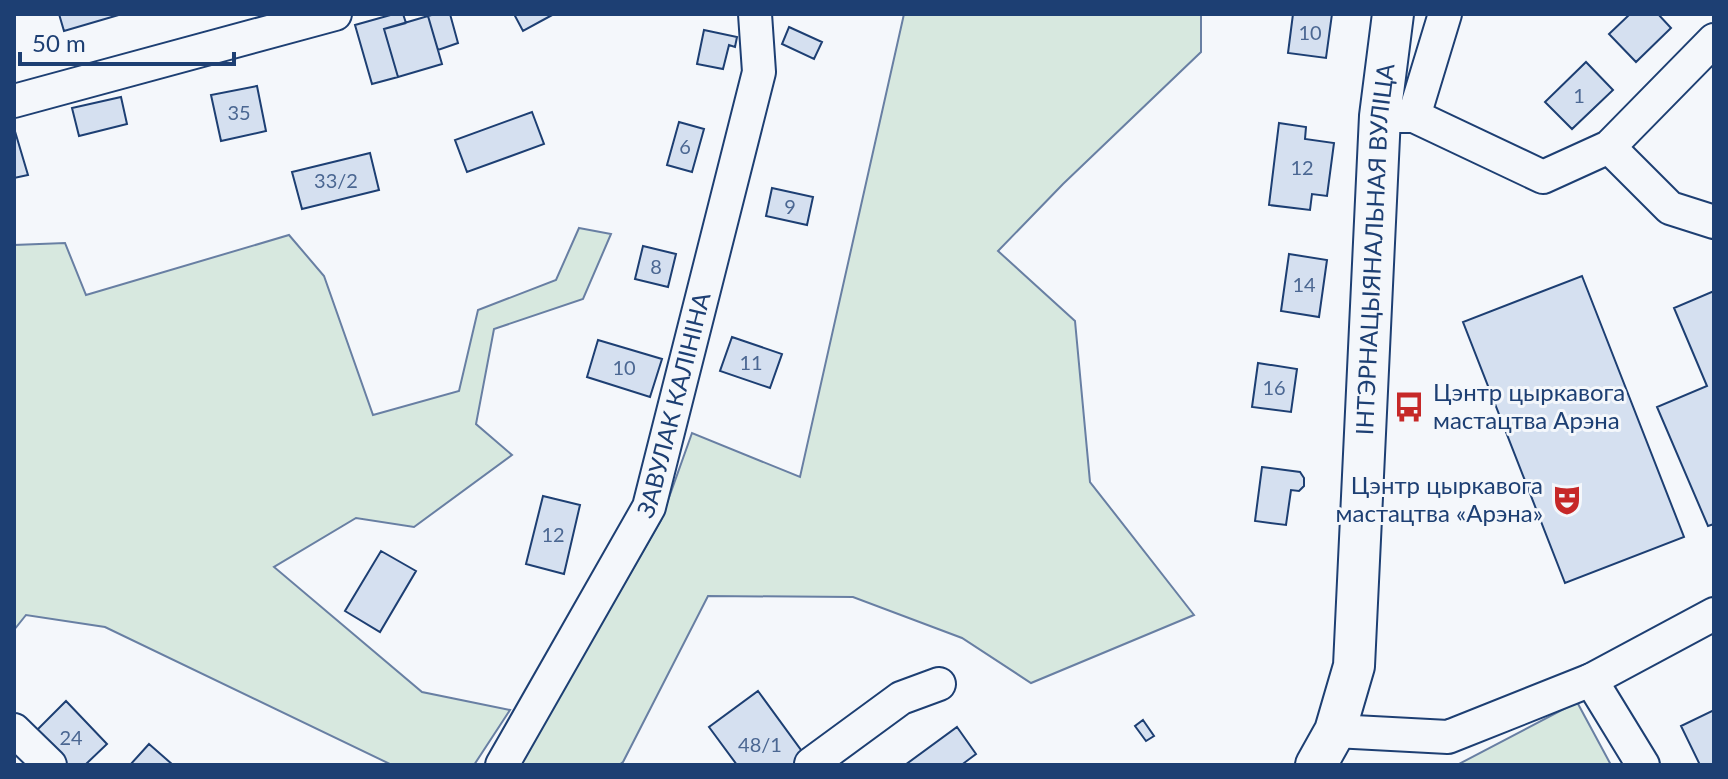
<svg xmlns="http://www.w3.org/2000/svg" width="1728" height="779" viewBox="0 0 1728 779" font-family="Lato,sans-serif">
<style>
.green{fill:#d7e8df;stroke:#687fa3;stroke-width:2}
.building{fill:#d5e0f0;stroke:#1d3f73;stroke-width:2}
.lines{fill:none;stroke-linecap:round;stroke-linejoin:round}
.minor-casing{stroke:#1d3f73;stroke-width:36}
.major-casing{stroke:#1d3f73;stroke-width:44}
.minor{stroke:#f4f7fb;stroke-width:32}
.major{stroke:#f4f7fb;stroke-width:40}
.labels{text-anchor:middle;stroke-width:6;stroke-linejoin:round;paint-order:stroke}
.number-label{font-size:20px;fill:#4b6792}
.street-label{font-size:24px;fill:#1d3f73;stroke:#f4f7fb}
.poi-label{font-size:24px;fill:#1d3f73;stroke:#f4f7fb;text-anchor:start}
</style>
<rect width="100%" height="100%" fill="#f4f7fb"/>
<path class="green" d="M904,14H1201V52L1063,184L998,251L1075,321L1090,482L1194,615L1031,683L962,638L853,597L708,596L623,762L619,765H520L661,520L692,433L800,477Z
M579,228L611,234L583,299L494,329L476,424L512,455L414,527L356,518L274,567L422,692L510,710L474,765H392L105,627L26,615L14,630V245L65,243L86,295L289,235L324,276L373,415L459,391L478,310L556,280Z
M1577,702L1611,765H1457Z"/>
<path class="building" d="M59,14H122L64,31Z
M394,14H403L406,23L384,29L398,77L372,84L355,25Z
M435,14H450L458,43L438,50L428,16Z
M514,14H554L523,31Z
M1293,14H1332L1326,58L1288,53Z
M1630,14H1658L1671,28L1636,62L1609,34Z
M428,16L442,64L398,77L384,29Z
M789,27L822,42L814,59L782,44Z
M704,30L737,37L735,47L729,45L723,69L697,64Z
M1586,62L1613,90L1572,129L1545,102Z
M257,86L266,131L221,141L211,95Z
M121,97L127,124L79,136L72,108Z
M532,112L544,144L467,172L455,140Z
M679,122L704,129L692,172L667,165Z
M1279,123L1306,127L1305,139L1334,143L1327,196L1312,194L1310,210L1269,205Z
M14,128L28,175L14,178Z
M370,153L379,190L302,209L292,172Z
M772,188L813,197L807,225L766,216Z
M643,246L676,254L668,287L635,279Z
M1289,254L1327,260L1319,317L1281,311Z
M1582,276L1684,537L1565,583L1463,322Z
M1714,291V524L1708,526L1657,407L1707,386L1674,308Z
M732,337L782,354L770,388L720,371Z
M598,340L662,359L650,397L587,377Z
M1258,363L1297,369L1291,412L1252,407Z
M1262,467L1300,472L1304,478V486L1299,491L1291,490L1286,525L1255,521Z
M543,496L580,505L564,574L526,564Z
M381,551L416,571L380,632L345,611Z
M758,691L812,765H737L709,727Z
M66,701L107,744L85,765H67L35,732Z
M1714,710V765H1700L1681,726Z
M1143,720L1154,736L1146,741L1135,726Z
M957,727L976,754L964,763L966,765H905Z
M149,744L173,765H130Z"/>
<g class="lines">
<g class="minor-casing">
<g id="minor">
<path d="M14,101L335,14"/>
<path d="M1380,116H1414L1543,177L1609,147L1714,40"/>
<path d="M1414,116L1445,14"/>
<path d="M1609,147L1670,208L1714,222"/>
<path d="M1591,680L1643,765"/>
<path d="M14,730L50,765"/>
<path d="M1335,731L1448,737L1591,680L1714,614"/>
<path d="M811,764L901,698L939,684"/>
<path id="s1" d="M502,765L649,507L759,72L755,14"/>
</g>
</g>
<g class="major-casing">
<g id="major">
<path id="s2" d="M1316,765L1335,731L1354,666L1380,116L1393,14"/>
</g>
</g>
<use href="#minor" class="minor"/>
<use href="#major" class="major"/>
</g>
<defs>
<g id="bus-bare" transform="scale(2.4)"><path d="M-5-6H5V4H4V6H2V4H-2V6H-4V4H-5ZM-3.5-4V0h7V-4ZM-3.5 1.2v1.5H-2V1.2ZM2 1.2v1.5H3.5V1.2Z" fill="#c62828" stroke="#f4f7fb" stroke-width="2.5" paint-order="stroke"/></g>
<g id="theatre-bare" transform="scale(2.4)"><path d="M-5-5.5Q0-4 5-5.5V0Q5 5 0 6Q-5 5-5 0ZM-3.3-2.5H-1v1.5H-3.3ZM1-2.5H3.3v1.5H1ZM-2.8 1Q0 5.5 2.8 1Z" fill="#c62828" stroke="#f4f7fb" stroke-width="2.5" paint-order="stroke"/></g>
</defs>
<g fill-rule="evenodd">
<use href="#bus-bare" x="1409" y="407"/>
<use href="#theatre-bare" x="1567" y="500"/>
</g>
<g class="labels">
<g class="number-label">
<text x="1310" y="40">10</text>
<text x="1579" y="103">1</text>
<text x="239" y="120">35</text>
<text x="685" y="154">6</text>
<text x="1302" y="175">12</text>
<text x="336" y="188">33/2</text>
<text x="790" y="214">9</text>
<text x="656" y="274">8</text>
<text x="1304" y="292">14</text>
<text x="751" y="370">11</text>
<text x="624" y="375">10</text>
<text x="1274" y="395">16</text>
<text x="553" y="542">12</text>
<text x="71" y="745">24</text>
<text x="760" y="752">48/1</text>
</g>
<g class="street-label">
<text dy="8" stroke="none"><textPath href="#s2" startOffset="524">ІНТЭРНАЦЫЯНАЛЬНАЯ ВУЛІЦА</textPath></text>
<text dy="8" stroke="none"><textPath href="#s1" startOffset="402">ЗАВУЛАК КАЛІНІНА</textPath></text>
</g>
<g class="poi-label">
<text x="1433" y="401">Цэнтр цыркавога<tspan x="1433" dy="28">мастацтва Арэна</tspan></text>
<text x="1543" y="494" text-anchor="end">Цэнтр цыркавога<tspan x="1543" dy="28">мастацтва «Арэна»</tspan></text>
</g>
</g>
<rect width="1728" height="779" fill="none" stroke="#1d3f73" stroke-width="32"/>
<path d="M20 52v12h214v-12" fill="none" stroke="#1d3f73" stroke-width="4"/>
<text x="32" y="52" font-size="24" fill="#1d3f73" stroke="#f4f7fb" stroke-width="6" paint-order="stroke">50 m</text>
</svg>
